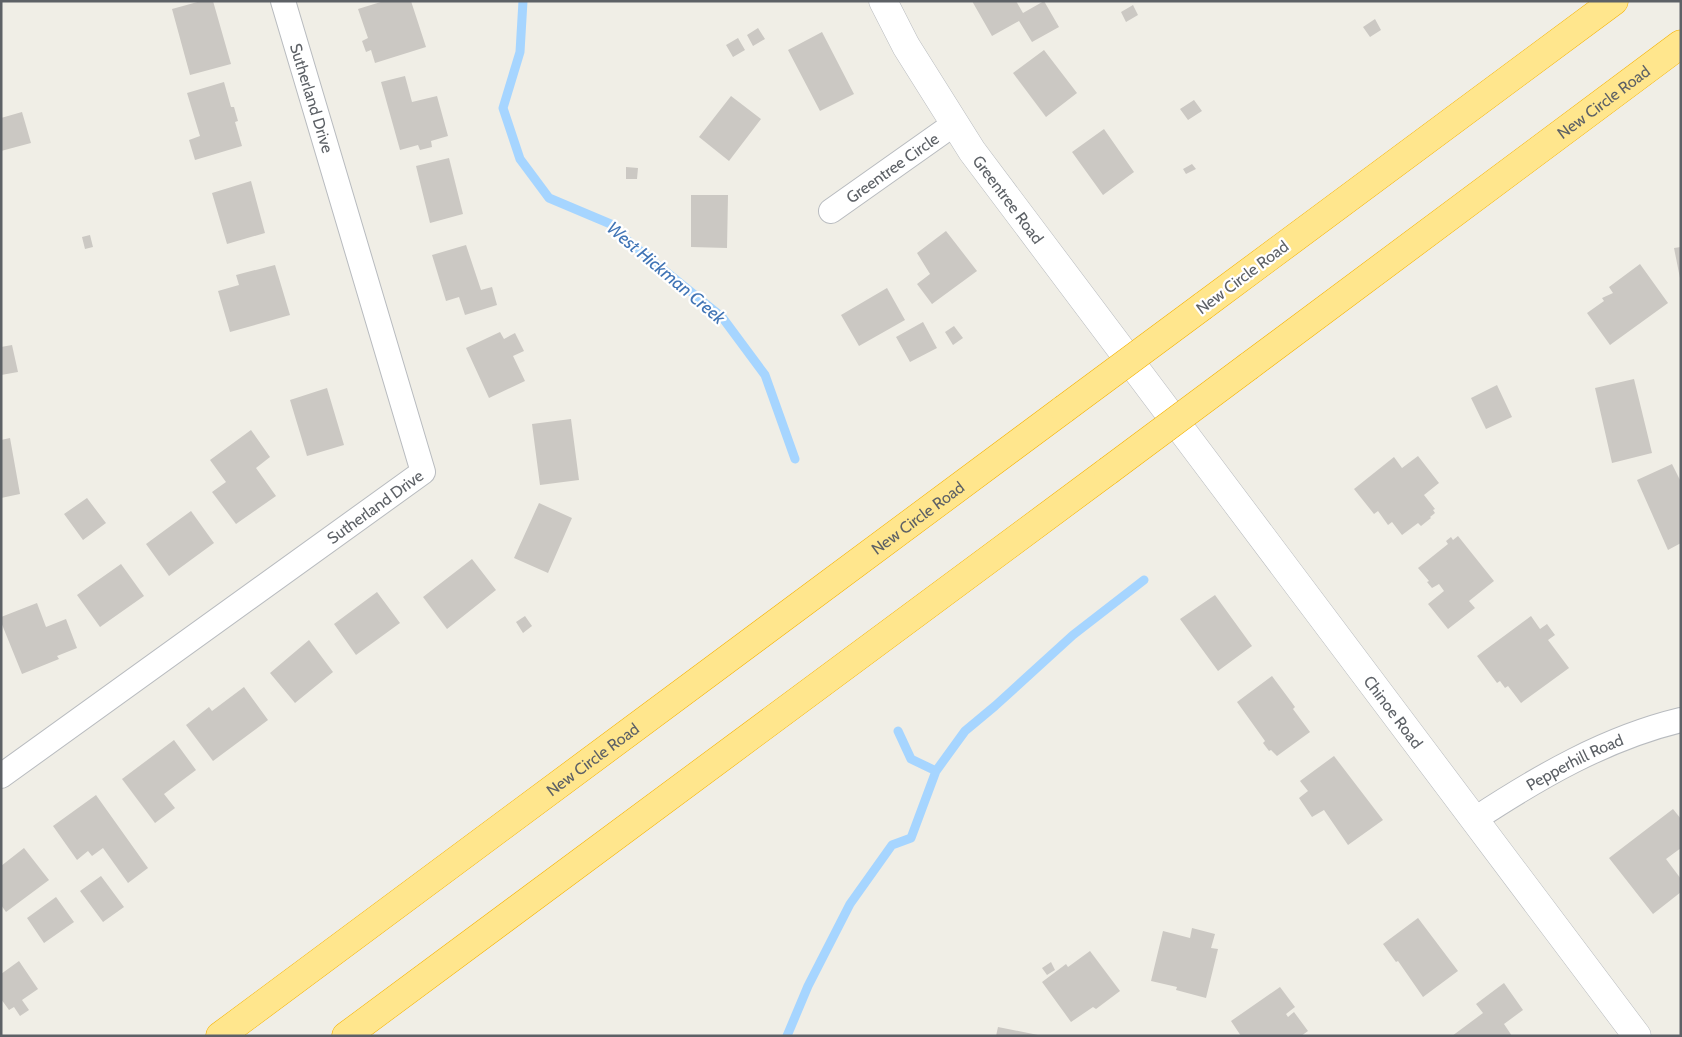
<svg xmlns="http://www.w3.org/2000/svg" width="1682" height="1037" viewBox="0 0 1682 1037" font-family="Cabin,sans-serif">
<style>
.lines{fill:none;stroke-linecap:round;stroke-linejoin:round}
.stream{stroke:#a6d5ff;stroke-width:9}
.building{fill:#cbc8c3}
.minor-casing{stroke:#b8bbbf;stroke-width:26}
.tertiary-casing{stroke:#b8bbbf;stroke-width:29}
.motorway-casing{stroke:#f5b200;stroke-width:29}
.minor{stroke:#fff;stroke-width:24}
.tertiary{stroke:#fff;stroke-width:28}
.motorway{stroke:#ffe68d;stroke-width:28}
.motorway-bridge-casing{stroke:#f5b200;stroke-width:29;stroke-linecap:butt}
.motorway-bridge{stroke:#ffe68d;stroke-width:28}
.labels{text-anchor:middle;stroke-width:4.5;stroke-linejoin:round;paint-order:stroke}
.street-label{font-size:16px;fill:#5d6166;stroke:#fff}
.water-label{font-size:18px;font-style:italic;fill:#4074b5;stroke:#fff}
</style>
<rect width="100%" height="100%" fill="#f0eee6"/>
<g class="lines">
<path class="stream" d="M523,1L520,52L503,108L520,159L549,198L613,225L617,232L722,317L765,375L795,459
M936,771L965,731L995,706L1073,635L1144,580
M787,1036L808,986L850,904L892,845L911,838L936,771L911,759L898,731"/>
</g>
<path class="building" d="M201,1H213L231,64L190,75L172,9Z
M384,1H411L426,47L375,63L371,50L366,52L362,41L368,38L358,9Z
M972,1H1016L1023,13L1044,1L1059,27L1032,42L1019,21L992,36Z
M1133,5L1138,15L1126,22L1121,12Z
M1375,19L1381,30L1370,37L1363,27Z
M758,28L765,39L753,46L747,35Z
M822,32L854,94L820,111L788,50Z
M738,38L745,50L733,57L726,45Z
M1044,50L1077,93L1046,117L1013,73Z
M405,76L412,102L437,96L448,136L431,141L432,147L420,150L418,145L400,150L381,82Z
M224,82L231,107H234L238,121L235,122L242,146L195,160L189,140L200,136L187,93Z
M731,96L761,119L729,161L699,137Z
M1194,100L1202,111L1188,120L1180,109Z
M22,112L31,143L1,151V118Z
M1104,129L1134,172L1103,195L1072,152Z
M449,158L463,214L430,223L416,166Z
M1192,164L1196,169L1186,174L1183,169Z
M626,167L638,168L637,179H626Z
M251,181L265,233L227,244L212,193Z
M691,195H728L727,248L691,247Z
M946,231L977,271L932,304L917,284L930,274L917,253Z
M90,235L93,247L85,249L82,237Z
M466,245L481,290L492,287L497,305L465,315L459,297L446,301L432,255Z
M1681,247V278H1680L1674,248Z
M1640,264L1668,303L1610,345L1587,313L1604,301L1602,298L1613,293L1609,287Z
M275,265L290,315L230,332L218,291L239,285L236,275Z
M887,288L905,320L859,346L841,315Z
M923,322L937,348L910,362L896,337Z
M954,326L963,338L953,345L945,332Z
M500,332L504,339L515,333L524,351L513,356L525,381L489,398L466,348Z
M12,345L18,372L1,375V347Z
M1634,379L1652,453L1612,463L1595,388Z
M1497,385L1512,417L1486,429L1471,398Z
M327,388L344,445L307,456L290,400Z
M571,419L579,480L540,485L532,424Z
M251,430L270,457L256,468L276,496L236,524L212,492L226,482L210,460Z
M10,438L20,494L1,498V440Z
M1418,456L1439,483L1424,495L1435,509L1433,510L1435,513L1430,517L1431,518L1421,526L1418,523L1402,535L1392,522L1388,525L1378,511L1374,514L1354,489L1394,457L1402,468Z
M1672,464L1681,482V543L1668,550L1637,480Z
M87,498L106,523L83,540L64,514Z
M539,503L572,518L548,573L514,558Z
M191,511L214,543L169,576L146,544Z
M1458,536L1494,581L1469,601L1475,608L1448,629L1428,604L1444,591L1439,584L1432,588L1427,582L1429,581L1418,568L1448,544L1446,541L1451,537L1453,540Z
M472,559L496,590L447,629L423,597Z
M121,564L144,596L100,627L77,595Z
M377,592L400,623L356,655L334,624Z
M1215,595L1252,646L1218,671L1180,619Z
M37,603L46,627L66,619L77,648L57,656L59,659L22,674L1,622V617Z
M525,616L532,626L523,633L516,622Z
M1531,616L1540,629L1547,624L1555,635L1548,640L1569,668L1521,703L1508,686L1505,688L1500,681L1497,683L1477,656Z
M309,640L333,672L295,703L270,673Z
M1272,676L1295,707L1293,709L1310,732L1277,756L1271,750L1269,751L1263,743L1265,741L1237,702Z
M244,687L268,720L213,761L186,725L209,707L212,711Z
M174,740L196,770L164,794L175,808L155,823L122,779Z
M1334,756L1383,820L1348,845L1324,810L1312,817L1299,798L1308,791L1300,781Z
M96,795L148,868L128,883L103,848L92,856L88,851L77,860L53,826Z
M1673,809L1681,819V848L1666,859L1681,879V892L1653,914L1609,858Z
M24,848L49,880L6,912L1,905V866Z
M101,876L124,907L103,922L80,891Z
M56,897L74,922L44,943L27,918Z
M1418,918L1458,971L1423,997L1398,961L1396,962L1383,944Z
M1192,928L1215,934L1211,948L1218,949L1206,998L1176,990L1177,987L1151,981L1163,931L1190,938Z
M1090,951L1120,991L1096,1009L1093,1007L1071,1022L1042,982L1066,964L1068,967Z
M19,961L38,989L22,1000L29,1010L20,1016L14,1007L9,1010L1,999V974Z
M1051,962L1055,970L1047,975L1042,968Z
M1504,983L1523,1010L1504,1024L1512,1036H1452L1483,1013L1476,1004Z
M1280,987L1295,1007L1286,1014L1288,1017L1294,1012L1308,1031L1301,1036H1241L1231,1021Z
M998,1027L1038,1035V1036H996Z"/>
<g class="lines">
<g class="minor-casing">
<g id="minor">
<path id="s1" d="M831,211L954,124"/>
<path id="s2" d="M1,776L423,472L283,1"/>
<path id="s3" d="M1475,819C1539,777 1606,738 1681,720"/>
</g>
</g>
<g class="tertiary-casing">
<g id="tertiary">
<path id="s4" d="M883,1L906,46L972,151L1637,1036"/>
</g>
</g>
<g class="motorway-casing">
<g id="motorway">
<path d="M1203,306L1614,1"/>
<path id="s5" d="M1249,366L1681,44"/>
<path id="s6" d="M220,1036L1064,409"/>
<path d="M346,1036L1108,471"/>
</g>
</g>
<use href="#minor" class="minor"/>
<use href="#tertiary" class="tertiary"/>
<use href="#motorway" class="motorway"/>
<g class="motorway-bridge-casing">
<path id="motorway-bridge" d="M1064,409L1203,306
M1108,471L1249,366"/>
</g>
<use href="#motorway-bridge" class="motorway-bridge"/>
</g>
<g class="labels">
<g class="street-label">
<text transform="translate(312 98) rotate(73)" y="6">Sutherland Drive</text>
<text dy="6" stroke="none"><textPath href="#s5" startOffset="442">New Circle Road</textPath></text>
<text dy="6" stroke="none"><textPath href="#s1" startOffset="75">Greentree Circle</textPath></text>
<text dy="6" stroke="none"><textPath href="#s4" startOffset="235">Greentree Road</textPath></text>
<text transform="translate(1242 277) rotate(-37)" y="6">New Circle Road</text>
<text dy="6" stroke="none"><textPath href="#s2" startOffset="461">Sutherland Drive</textPath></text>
<text dy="6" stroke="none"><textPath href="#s6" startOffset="869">New Circle Road</textPath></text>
<text dy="6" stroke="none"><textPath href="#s4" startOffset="876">Chinoe Road</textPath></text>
<text dy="6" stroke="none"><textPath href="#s6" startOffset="464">New Circle Road</textPath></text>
<text dy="6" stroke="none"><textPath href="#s3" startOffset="115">Pepperhill Road</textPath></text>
</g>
<g class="water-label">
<text transform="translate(666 273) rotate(40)" y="6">West Hickman Creek</text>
</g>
</g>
<rect width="1682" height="1037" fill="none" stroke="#5d6166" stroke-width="5"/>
</svg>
